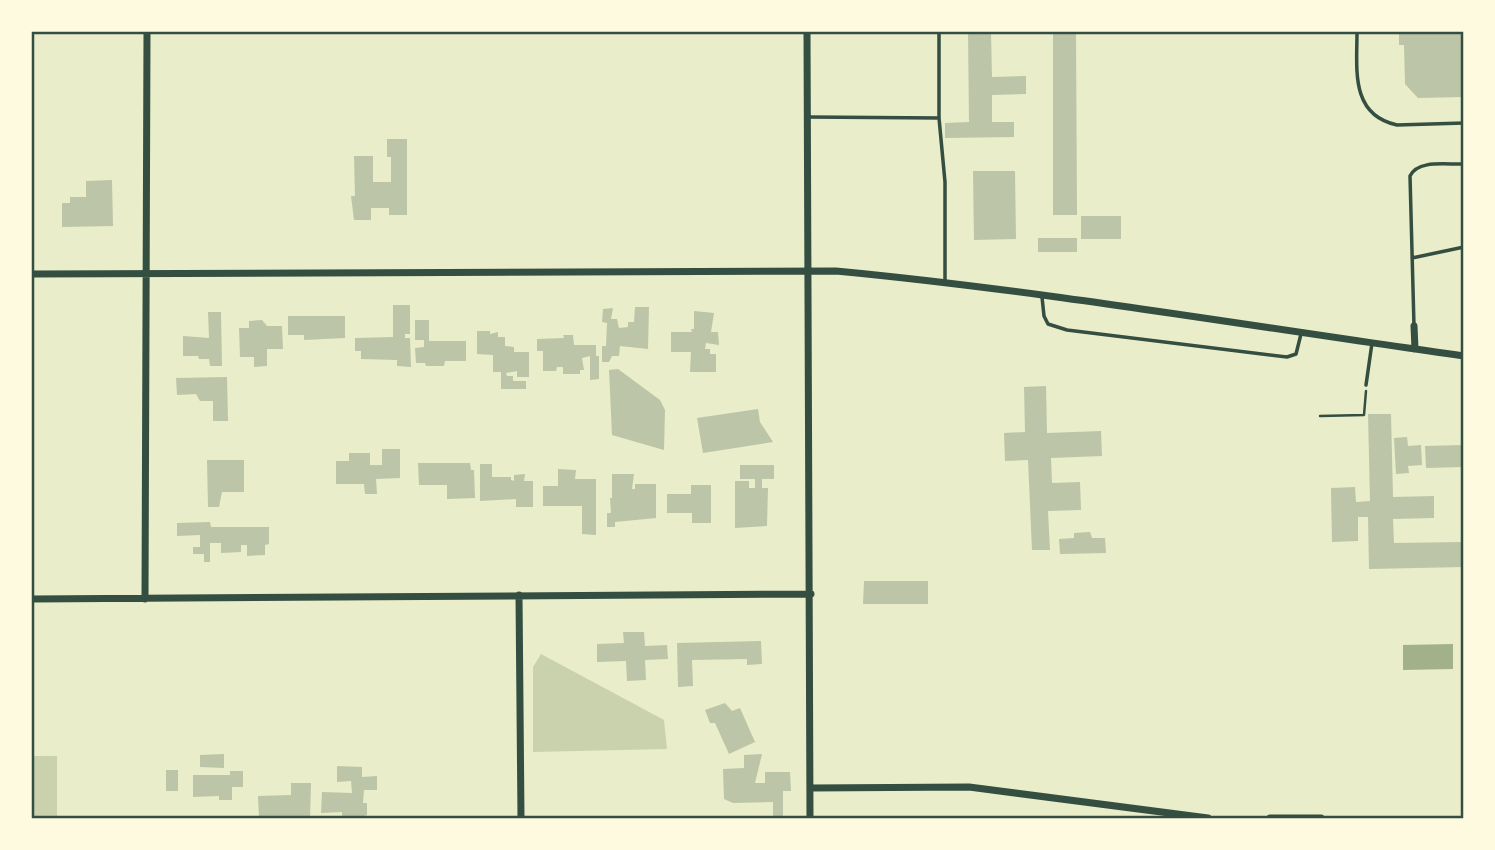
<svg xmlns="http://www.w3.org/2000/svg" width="1495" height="850" viewBox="0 0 1495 850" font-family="Rubik,sans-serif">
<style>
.green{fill:#cad2ad}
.water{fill:#a3b18a}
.building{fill:#bcc5a7}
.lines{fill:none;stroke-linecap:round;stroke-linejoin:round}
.path{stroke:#344e41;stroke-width:2.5}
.service{stroke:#344e41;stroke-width:3.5}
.minor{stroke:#344e41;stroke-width:7}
.neatline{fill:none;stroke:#344e41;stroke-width:2.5}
</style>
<rect width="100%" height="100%" fill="#e9edc9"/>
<path class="green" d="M541,654L664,720L667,749L533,752V667Z
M32,756H57V818H32Z"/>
<path class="water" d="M1453,644V669L1403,670V645Z"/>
<path class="building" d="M968,32H991L992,77L1026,76V94L992,95V122H1014V137L945,138V123L969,122Z
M1053,32H1076L1077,215H1053Z
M1399,32H1464V97L1418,98L1405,84L1404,45H1399Z
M387,139H407V215H389V208H371V220H354L351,196H355L354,156H373V182H391V157H387Z
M973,171H1015L1016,239L974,240Z
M112,180L113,226L62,227V203H70V197H86V181Z
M1081,216H1121V239H1081Z
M1038,238H1077V252H1038Z
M393,305H410V334H405V338H410L411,367L397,366V360L361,359V351H355V338L393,337Z
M635,307H649L648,349L620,346L619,356H612L609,362H602V346H606L607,323L602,322L603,309L613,308L611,319H617L619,328L628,327V322H634Z
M694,311L714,313L711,332H718L719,345L706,343L705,349H710V354H716V372H690L691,352H671V332H692L691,329H694Z
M208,312H221L222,366H210L209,359H199L198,356H183V336L209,338Z
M288,316H345V338L304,340V335H288Z
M262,320L267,326H282L283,349H267V366L254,367V357H240L239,328H249V321Z
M415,320H429V341H466V361H445L444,366H426L425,363H416L415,348L424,347V340H415Z
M477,331H490V334L498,332V337H505V346L514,347V352H529V377H517V371L506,373L507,376H513V381H526V389H501V372H493V355L477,354Z
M563,335H573L574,345H596V356H599V379L590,380V356L582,358L584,370H580V374H563V367H557L556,371H543V351H537V339L564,338Z
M618,369L660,400L665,410L664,450L612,435L609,370Z
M227,377L228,421H213V401H200L196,394L177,395L176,378Z
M1046,386L1047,433L1101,431L1102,456L1051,458L1052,483L1080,482L1081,510L1048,511L1050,550H1032L1028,460L1005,461L1004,433L1025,432L1024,387Z
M758,409L760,422L773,442L703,453L697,418Z
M1368,414H1391L1393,497L1434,496V518L1393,519L1394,543L1464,542V567L1369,569L1368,517H1358V541L1332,542L1331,488L1355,487L1356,502L1370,501Z
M1407,437L1408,446L1421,445L1422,465L1408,466L1409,473L1396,474L1394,438Z
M1464,445V467L1426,468L1425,446Z
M382,449H400V478L376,479L377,494H365L364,484H336V461H349V453H370V465H382Z
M207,460H244V492H222L219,507H208Z
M418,463H470L471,470H474L475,498L447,499V485H419Z
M480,464H492V477H511V480L514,481V475L525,474L524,481H533V507H516V499L480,501Z
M740,465H774V479H762V488H768L767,526L735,528V481H749V488H755V479H740Z
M558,469L576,470L575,479H596V535L582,534V506H543V486H558Z
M612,474H634L632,489H635V484H656V518L615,522V527H607V513H611L610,498H612Z
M691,485H711V523H692V513H667V494H691Z
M210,522L211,527H269V544L265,545V555L247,556V545H241V552L221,553V543H210V562H204V554H193V547H200V535L177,536V523Z
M1090,532L1092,538H1105L1106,553L1060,554L1059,539L1074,538V533Z
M864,581H928V604H863Z
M623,632H644L645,646L667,645L668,659L645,660L646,680L627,681L626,661L597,662V644L624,643Z
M761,641L762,664L747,665V659L692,660L693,686L678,687L677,643Z
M725,703L732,711L740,708L755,742L729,754L715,723H710L705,710Z
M224,754V768L200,767V755Z
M762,754L755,783H765V772H790L791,791H783V816L773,817V802L733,803L724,799L723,769L744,768V755Z
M337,766L362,767V777L377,776V790H364L363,803H367V815L358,818H342V812L321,813L322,792L352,793L351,781L337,782Z
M166,770H178V791H166Z
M230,771H243V787H232V800H219V796L193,797V775H230Z
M291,783H311L310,818H259L258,796L291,795Z"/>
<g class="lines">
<path class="path" d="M1320,416L1364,415L1366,391"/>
<path class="service" d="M939,32V118L945,182V281
M1357,32C1357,69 1350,115 1397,125L1464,123
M808,117L939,118
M1412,258L1464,247
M1042,297L1044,316L1048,324L1067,330L1287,357L1296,354L1301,334
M1414,326L1410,176C1418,159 1448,165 1464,164
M1366,385L1372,343"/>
<path class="minor" d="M807,32L810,818
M32,274L836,271C1046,291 1254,327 1464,356
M1414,326L1415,349
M519,595L521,818
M32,599L811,594
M145,599L147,32
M811,788L969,787L1208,818
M1270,818H1321"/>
</g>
<rect width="1495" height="850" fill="none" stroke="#fefae0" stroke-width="66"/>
<rect x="33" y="33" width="1429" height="784" class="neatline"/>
</svg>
